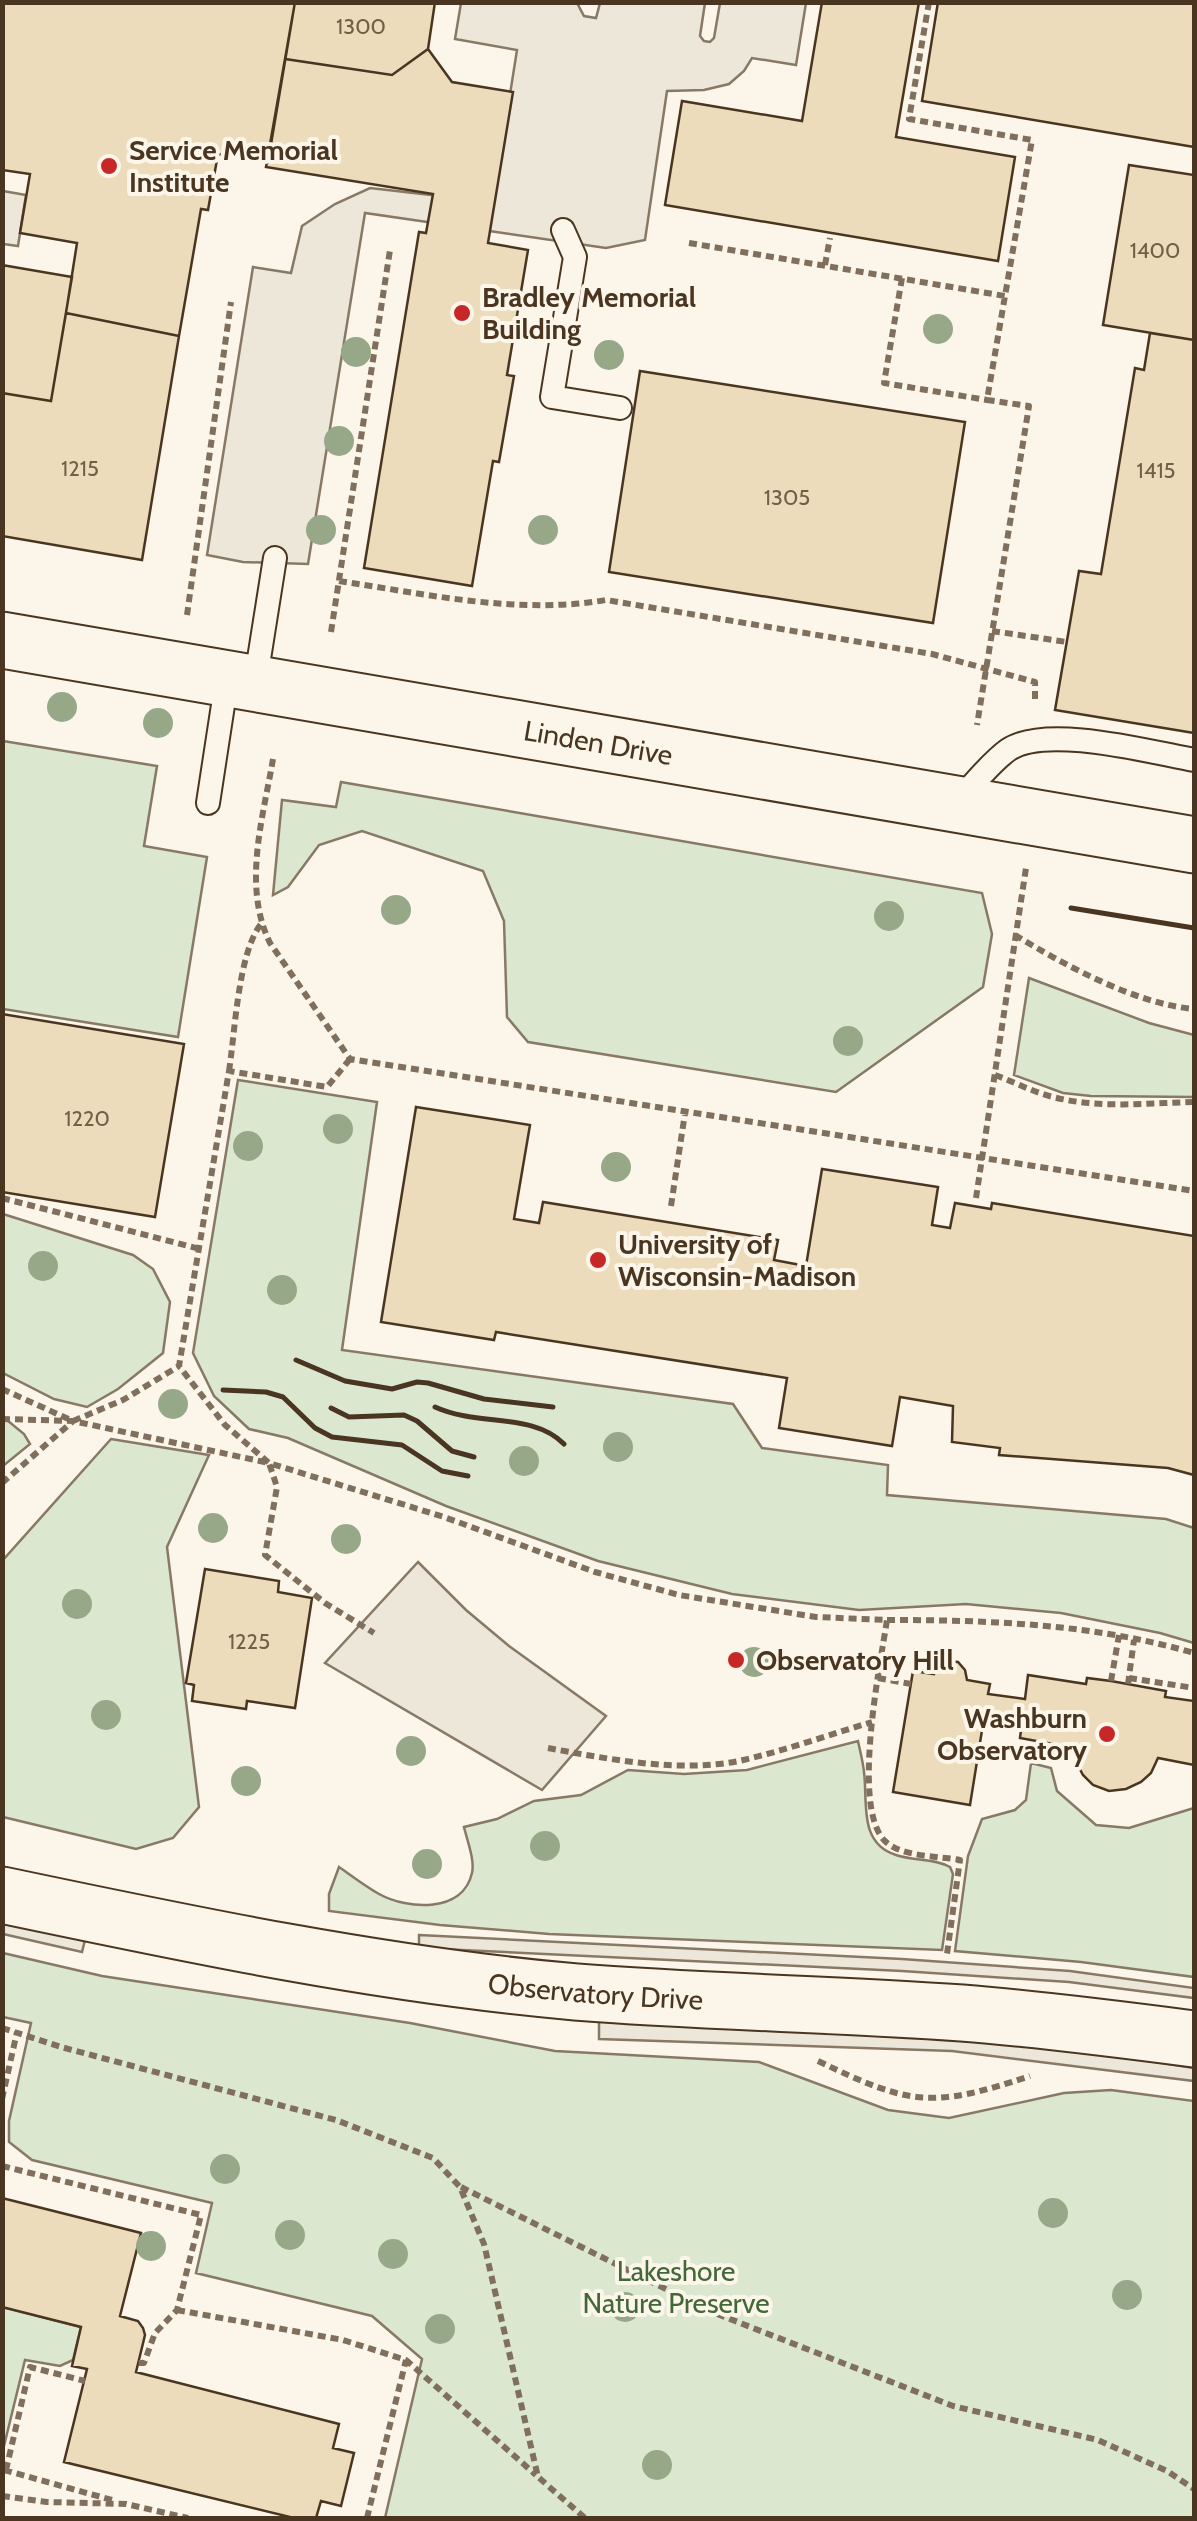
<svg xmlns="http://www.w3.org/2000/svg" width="1197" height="2521" viewBox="0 0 1197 2521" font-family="Cabin,sans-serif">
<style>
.green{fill:#dce7d0;stroke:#887966;stroke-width:2.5}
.parking{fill:#ede7d9;stroke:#887966;stroke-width:2.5}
.building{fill:#ecdcbc;stroke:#4a3520;stroke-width:2.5}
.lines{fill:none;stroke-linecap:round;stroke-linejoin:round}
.lane-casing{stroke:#4a3520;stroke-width:26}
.secondary-casing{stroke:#4a3520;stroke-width:59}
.path{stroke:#7f6f5c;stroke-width:6;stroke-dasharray:8 5;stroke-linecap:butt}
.lane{stroke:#fbf6e9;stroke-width:22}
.secondary{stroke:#fbf6e9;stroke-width:55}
.wall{stroke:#4a3520;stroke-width:5}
.tree{fill:#96a887}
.poi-dot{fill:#c62828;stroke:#fbf6e9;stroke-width:4}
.labels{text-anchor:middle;stroke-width:8;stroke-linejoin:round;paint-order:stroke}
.number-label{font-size:22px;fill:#725f47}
.poi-label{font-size:28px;font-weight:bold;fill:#4a3520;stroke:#fbf6e9;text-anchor:start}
.street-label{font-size:28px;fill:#4a3520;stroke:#fbf6e9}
.park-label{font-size:28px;fill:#436837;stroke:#fbf6e9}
</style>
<rect width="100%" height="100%" fill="#fbf6e9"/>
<path class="green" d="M3,741L157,766L144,846L207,857L178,1037L3,1009Z
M341,782L982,893L992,934L983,987L836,1092L528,1042L507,1017L504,921L483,871L362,831L319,845L288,887L273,895L282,800L336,807Z
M1029,978L1149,1023L1194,1035V1097L1091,1096L1063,1093L1014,1075Z
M238,1080L377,1102L342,1350L733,1404L762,1448L888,1465L887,1495L1166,1519L1194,1528V1643L1160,1633L1061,1613L966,1604L859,1610L732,1594L598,1561L446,1506L288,1438L249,1429L214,1396L193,1353Z
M3,1214L133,1255L153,1269L170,1302L163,1353L118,1389L87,1407L54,1399L3,1373Z
M2,1416L24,1434L30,1444L3,1466Z
M111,1439L209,1455L167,1547L199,1807L173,1838L136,1849L3,1817V1560Z
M858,1741C860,1751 863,1762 864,1772C868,1802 858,1843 896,1855C913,1861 934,1858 950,1867L953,1874L942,1950L549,1934L440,1925L329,1911V1894L339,1867C352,1876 365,1886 379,1894C408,1910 463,1913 472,1873C475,1860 467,1840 464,1827L497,1819L534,1801L581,1795L628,1770L684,1774L747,1770Z
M1031,1763L1051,1768L1057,1791L1096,1825L1129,1828L1194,1808V1977L1081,1962L955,1951L968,1856L982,1819L1015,1810L1026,1800Z
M3,1953L102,1976L410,2023L555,2051L759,2062L888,2110L949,2118L1064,2093L1111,2090L1194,2101V2518H385L422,2359L372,2316L196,2273L212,2203L32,2160L9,2142V2121L31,2023L3,2017Z
M3,2307L81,2327L73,2360L60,2366L25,2360L3,2450Z"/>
<path class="parking" d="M461,3H577L584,16L596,18L600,3H705L700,36L704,41L710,42L714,38L720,3H806L796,65L752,58L744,71L729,84L704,90L667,91L645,240L606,248L365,213L308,564L243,562L207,555L253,267L291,273L302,226L335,204L370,188L493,202L517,50L455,39Z
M3,191L26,195L18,246L3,244Z
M418,1562L466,1610L509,1646L606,1716L542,1790L325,1663Z
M3,1917L86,1936L82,1952L3,1934Z
M419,1935L902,1959L1070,1971L1194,1988V1998L1069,1982L902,1971L419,1948Z
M599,2019L954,2038L1085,2051L1194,2068V2081L952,2051L599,2039Z"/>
<path class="building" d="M2,2H295L268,162L218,154L208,210L201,209L179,336L66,313L77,243L20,233L30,174L2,170Z
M295,2H435L428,49L392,75L285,59Z
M822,2H919L896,137L1015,157L998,261L665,205L682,101L802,121Z
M938,2H1194V147L922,101Z
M428,49L452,82L513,92L488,243L528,250L507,375L514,376L499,462L493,461L472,586L364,568L419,232L426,233L433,194L266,167L285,59L392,75Z
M1129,165L1194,175V340L1103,325Z
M2,265L72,277L51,401L2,393Z
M66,313L179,336L142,560L2,536V393L51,401Z
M1150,333L1194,340V733L1055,710L1079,571L1101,574L1135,368L1144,370Z
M640,371L965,422L933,623L609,572Z
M2,1014L184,1044L155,1217L2,1192Z
M416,1107L530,1125L514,1219L539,1223L543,1202L778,1240L774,1260L806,1266L822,1169L938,1187L932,1225L950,1228L955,1203L991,1209L992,1203L1194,1236V1475L1168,1468L999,1455L1000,1448L952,1442L953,1406L900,1397L892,1446L779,1428L787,1378L496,1332L494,1340L381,1322Z
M205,1569L279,1581L278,1592L312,1598L295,1708L247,1701L246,1709L192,1701L194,1685L186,1683Z
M947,1661L958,1662L965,1670L967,1680L990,1684L988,1694L1025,1699L1028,1675L1086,1684L1087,1678L1111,1681L1166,1691L1165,1697L1194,1701V1765L1158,1758L1151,1773L1141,1782L1126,1789L1109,1791L1093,1785L1083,1775L1076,1762L1075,1748L1020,1738L1021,1730L983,1724L970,1805L893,1792L913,1671L934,1674L937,1666Z
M2,2198L141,2233L120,2316L138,2321L143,2328L145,2335L136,2372L339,2424L333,2448L354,2453L341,2506L321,2501L316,2518H294L64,2462L87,2369L72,2366L81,2327L2,2307Z"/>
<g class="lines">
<g class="lane-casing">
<path id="lane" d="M563,230L575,257L552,397L620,408
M255,684L275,558
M958,801C974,784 990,763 1008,750C1045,724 1150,752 1194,760
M208,803L227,679"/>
</g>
<g class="secondary-casing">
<g id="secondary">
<path id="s1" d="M2,640L1194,845"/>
<path id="s2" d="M2,1895C192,1935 383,1975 576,1992C705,2002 833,2004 962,2013C1040,2019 1117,2029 1194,2039"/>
</g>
</g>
<path class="path" d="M929,2L909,119L1032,140L987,400L1029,406L977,725
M689,243L1005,296
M825,265L830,238
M902,278L884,383L987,400
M339,581C426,594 518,615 606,600L932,654L1035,682V704
M187,615L231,302
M992,631L1067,642
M331,632L390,250
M273,759C263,818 242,886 270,943L350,1059L1194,1191
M1015,935C1064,965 1136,1004 1194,1009
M350,1059L327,1087L229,1071L179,1366L225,1425L269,1463L444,1517L595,1572L679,1595L816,1617L887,1620C880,1666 851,1808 885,1841C901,1857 939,1856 960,1860L947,1954
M229,1071C235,1033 238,953 261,924
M995,1075C1014,1082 1033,1092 1053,1097C1100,1109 1147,1103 1194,1102
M2,1198L200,1249
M976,1198L1026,868
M671,1206L685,1113
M2,1389L73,1421L123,1400L179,1366
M2,1419L73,1421L269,1463L277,1487L265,1555L325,1603L374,1633
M2,1483L72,1422
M887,1620C991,1620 1094,1624 1194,1653
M878,1678L911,1684
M1129,1678L1194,1688
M1111,1681L1119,1635
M1128,1684L1134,1640
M548,1748C608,1759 678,1773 739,1761C784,1751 828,1735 872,1722
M2,2028L61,2047L336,2120L433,2158L460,2187L484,2244L538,2477L585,2518
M818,2061C910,2105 931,2109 1030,2076
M2,2099L17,2032
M2,2121V2134
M2,2166L201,2215L177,2310L155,2333L144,2363H138
M461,2187L712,2312L953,2406L1098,2440L1167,2471L1194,2489
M177,2310L343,2340L406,2360L536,2475
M4,2470L112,2500
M6,2470L30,2367L85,2381
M2,2496L47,2502L126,2504L188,2518
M367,2518L406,2360"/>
<use href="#lane" class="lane"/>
<use href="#secondary" class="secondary"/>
<path class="wall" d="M1071,908L1194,928
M296,1360L345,1381L392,1389L417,1382L428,1383L484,1399L553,1407
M223,1390L266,1392L283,1397L315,1428L332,1437L402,1445L442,1471L468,1476
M435,1407C479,1427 533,1412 564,1444
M331,1408L349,1417L404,1415L417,1421L452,1451L474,1457"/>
</g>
<g class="tree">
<circle cx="938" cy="329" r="15"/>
<circle cx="356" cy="352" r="15"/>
<circle cx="609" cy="355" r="15"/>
<circle cx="339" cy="441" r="15"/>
<circle cx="321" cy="530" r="15"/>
<circle cx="543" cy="530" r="15"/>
<circle cx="62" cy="707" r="15"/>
<circle cx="158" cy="723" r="15"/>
<circle cx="396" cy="910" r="15"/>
<circle cx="889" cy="916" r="15"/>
<circle cx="848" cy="1041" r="15"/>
<circle cx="338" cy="1129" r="15"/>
<circle cx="248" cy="1146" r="15"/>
<circle cx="616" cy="1167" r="15"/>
<circle cx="43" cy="1266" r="15"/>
<circle cx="282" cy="1290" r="15"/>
<circle cx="173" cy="1404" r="15"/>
<circle cx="618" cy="1447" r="15"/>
<circle cx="524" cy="1461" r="15"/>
<circle cx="213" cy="1528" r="15"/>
<circle cx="346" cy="1539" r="15"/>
<circle cx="77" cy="1604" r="15"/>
<circle cx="754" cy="1662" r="15"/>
<circle cx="106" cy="1715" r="15"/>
<circle cx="411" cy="1751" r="15"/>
<circle cx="246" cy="1781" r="15"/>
<circle cx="545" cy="1846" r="15"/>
<circle cx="427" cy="1864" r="15"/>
<circle cx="225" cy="2169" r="15"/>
<circle cx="1053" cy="2213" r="15"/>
<circle cx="290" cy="2235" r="15"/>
<circle cx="151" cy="2246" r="15"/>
<circle cx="393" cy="2254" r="15"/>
<circle cx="1127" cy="2295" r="15"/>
<circle cx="625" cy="2307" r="15"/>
<circle cx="440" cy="2329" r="15"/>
<circle cx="657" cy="2465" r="15"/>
</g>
<g class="poi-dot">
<circle cx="109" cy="166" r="10"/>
<circle cx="462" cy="313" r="10"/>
<circle cx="598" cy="1260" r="10"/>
<circle cx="736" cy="1660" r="10"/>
<circle cx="1107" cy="1734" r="10"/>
</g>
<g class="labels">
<g class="number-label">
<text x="361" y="34">1300</text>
<text x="1155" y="258">1400</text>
<text x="80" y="476">1215</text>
<text x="1156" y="478">1415</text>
<text x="787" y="505">1305</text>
<text x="87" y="1126">1220</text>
<text x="249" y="1649">1225</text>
</g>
<g class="poi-label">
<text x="129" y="160">Service Memorial<tspan x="129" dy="32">Institute</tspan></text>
<text x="482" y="307">Bradley Memorial<tspan x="482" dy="32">Building</tspan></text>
<text x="618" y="1254">University of<tspan x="618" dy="32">Wisconsin-Madison</tspan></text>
<text x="756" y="1670">Observatory Hill</text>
<text x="1087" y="1728" text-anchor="end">Washburn<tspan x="1087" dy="32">Observatory</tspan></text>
</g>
<g class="street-label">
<text dy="10" stroke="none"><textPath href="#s1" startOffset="605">Linden Drive</textPath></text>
<text dy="10" stroke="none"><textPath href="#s2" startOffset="602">Observatory Drive</textPath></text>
</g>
<g class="park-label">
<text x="676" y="2281">Lakeshore<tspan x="676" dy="32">Nature Preserve</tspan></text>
</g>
</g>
<rect width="1197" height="2521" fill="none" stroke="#4a3520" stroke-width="10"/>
</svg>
